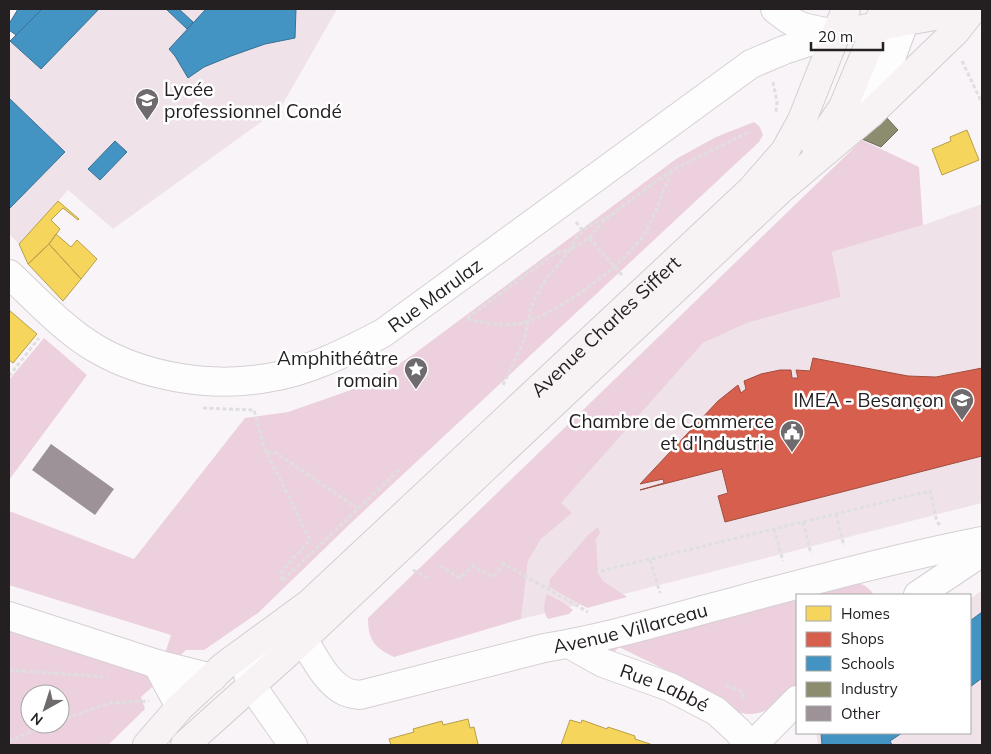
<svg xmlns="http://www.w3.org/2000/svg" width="991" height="754" viewBox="0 0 991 754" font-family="Mulish,sans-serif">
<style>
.built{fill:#efe3e9}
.green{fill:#ecd0de;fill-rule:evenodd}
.homes{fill:#f6d55c;stroke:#b79f4b}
.shops{fill:#d6604d;stroke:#a14d40}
.schools{fill:#4393c3;stroke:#3a7093}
.industry{fill:#8c8c6e;stroke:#6d6c57}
.building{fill:#9c9297}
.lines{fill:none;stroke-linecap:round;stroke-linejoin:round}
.minor-casing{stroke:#d5d0d3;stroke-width:30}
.major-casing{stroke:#d1ced0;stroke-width:30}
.path{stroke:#e0dfe0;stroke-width:3;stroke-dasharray:4 2.5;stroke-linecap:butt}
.minor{stroke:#fefdfe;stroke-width:28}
.major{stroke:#f7f3f5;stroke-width:28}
.labels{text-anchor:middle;stroke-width:5;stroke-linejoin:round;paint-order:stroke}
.poi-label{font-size:19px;fill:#242022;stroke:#fff;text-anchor:end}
.street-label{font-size:19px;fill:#242022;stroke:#fff}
</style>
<rect width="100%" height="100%" fill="#f9f4f7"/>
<path class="built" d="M42,9H337L276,116L271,115L113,229L68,190L19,244L9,234V209L65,152L9,98V40L10,41Z
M982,204V503L620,595L521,619L528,561L541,539L572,513L560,503L703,343L747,323L841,297L832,252L923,225Z
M982,590V745H818L816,733H970V599Z"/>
<path class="green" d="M754,122L760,127L763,135L759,142L352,522L258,613L204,650H186L175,660L164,657L171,635L9,585V511L134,559L245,418L288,412L351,390L378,378L414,354L676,159L716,137Z
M862,140L919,167L923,225L832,252L841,297L747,323L703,343L561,503L572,513L541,539L528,561L521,619L394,657C374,648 368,639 368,618Z
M44,338L87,375L9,480V380Z
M598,527L600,533L596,539L598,573L603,581L627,597L587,608L549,587L550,579L589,534Z
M849,581C861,583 867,585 874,595H797V687C774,710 753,724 721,705L723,698L619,647L610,656L603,647L611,637Z
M547,594L562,602L573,610L569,614L548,619C542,611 544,603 547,594Z
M9,628L149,673L158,682L141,697L145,709L108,745H9ZM30,694H60V724H30Z"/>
<path class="homes" d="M967,130L979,160L942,175L932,149L951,141L950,137Z
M58,201L79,219L78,220L63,208L51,220L60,229L49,244L28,264L19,244Z
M56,234L71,247L77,240L97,259L81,279L49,244Z
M49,244L81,279L63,301L28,264Z
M9,310L37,334L13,363L9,360Z
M468,719L470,728L474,727L478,744L474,745H391L389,739L414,732L413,729L442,721L443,725Z
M570,720L581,723L582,720L607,729L608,727L635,736V739L653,745H561Z"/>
<path class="shops" d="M813,358L908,376L936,377L982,368V456L725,522L718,496L728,493L722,469L640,490L664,483L663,479L640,484L718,401L738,385L741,393L746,389L744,381L761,374L780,370H791L792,378H798L796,370L810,371Z"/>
<path class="schools" d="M18,9H42L16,35L9,30V24Z
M42,9H99L41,69L10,41Z
M166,9H179L193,22L187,29Z
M206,9H296L295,38L265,44L231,56L204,67L188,78L175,56L169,49Z
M9,98L65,152L9,209Z
M115,141L127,152L100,180L88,169Z
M982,612V678L970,687V621Z
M821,733H902L890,741L892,745H822Z"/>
<path class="industry" d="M886,117L898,130L881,147L862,139Z"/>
<path class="building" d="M51,444L114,489L95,515L32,470Z"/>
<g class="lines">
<g class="minor-casing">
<g id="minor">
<path d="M775,9C798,28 803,28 832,33"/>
<path d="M871,113L909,9"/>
<path id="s1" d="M9,274C35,298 64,330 95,348C144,377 211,388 267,378C308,372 347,352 383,333L751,64L784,50L836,33"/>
<path d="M918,595L982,552"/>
<path d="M9,616L157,664"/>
<path d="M281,633L249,667L248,674L251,685L293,745"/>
<path id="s2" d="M303,639C314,656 325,681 344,691C349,694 355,694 360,695L544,648C600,639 655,623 710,608C800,584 891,559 982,541"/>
<path id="s3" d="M569,644L603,663L670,687L716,711L738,731L749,745"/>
<path d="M180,707L157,664L212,678"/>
<path d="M753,745L797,700"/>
</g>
</g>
<g class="major-casing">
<g id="major">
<path d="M862,29L974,9"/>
<path d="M816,147L843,107L884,9"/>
<path id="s4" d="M147,745L180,707L224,666L310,603L751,190L785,151L802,120L846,9"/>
<path d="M185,745L303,639L780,190L871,113L955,32L973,9"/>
</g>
</g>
<path class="path" d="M962,61L982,103
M773,82L777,102L776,112
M605,219C588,225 577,232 570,250L556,253L466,319C481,322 500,326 515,324C550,321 627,263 645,233C655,215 664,190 672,170
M576,222L583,231
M589,238L622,275
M9,376L39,338
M503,385L524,340L531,307L543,283L570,250L589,238L605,219L672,170L749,132
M203,408L254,410L264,447L310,540L282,571V581
M267,452L276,453L357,508
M836,514L844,546
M803,522L811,554
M774,529L783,561
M650,560L660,593
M440,566L460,578L473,566L493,577L504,564L588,612
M413,570L428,578
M601,571L930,491L937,522L940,525
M283,580L399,470
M9,670L108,677
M726,685L742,692L744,700
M60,720L110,703L149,701
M9,741L51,724"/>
<use href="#minor" class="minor"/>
<use href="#major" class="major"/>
</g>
<defs>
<g id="school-pin" transform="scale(1.25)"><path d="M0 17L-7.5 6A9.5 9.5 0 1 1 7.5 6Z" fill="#6f6a6d" stroke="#fff"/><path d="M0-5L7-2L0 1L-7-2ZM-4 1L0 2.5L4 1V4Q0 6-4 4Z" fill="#fff"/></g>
<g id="sight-pin" transform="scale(1.25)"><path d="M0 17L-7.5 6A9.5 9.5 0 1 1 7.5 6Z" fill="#6f6a6d" stroke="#fff"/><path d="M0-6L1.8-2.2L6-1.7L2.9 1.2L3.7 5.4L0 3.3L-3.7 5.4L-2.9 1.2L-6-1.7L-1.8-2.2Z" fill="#fff"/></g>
<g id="university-pin" transform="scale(1.25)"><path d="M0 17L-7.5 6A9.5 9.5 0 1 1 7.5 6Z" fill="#6f6a6d" stroke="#fff"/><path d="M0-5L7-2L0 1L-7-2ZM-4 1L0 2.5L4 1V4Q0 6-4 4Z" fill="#fff"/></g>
<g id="civic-pin" transform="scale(1.25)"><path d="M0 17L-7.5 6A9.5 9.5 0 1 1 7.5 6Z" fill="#6f6a6d" stroke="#fff"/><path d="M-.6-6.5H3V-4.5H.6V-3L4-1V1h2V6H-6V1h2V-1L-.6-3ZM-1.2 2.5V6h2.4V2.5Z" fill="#fff"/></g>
</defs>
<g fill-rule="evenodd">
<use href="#school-pin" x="147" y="100"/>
<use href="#sight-pin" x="416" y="369"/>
<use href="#university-pin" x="962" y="400"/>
<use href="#civic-pin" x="792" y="432"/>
</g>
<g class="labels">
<g class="poi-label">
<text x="164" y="96" text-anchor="start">Lycée<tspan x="164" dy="22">professionnel Condé</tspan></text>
<text x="398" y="365">Amphithéâtre<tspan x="398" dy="22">romain</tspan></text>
<text x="944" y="407">IMEA - Besançon</text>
<text x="774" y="428">Chambre de Commerce<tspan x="774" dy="22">et d'Industrie</tspan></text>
</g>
<g class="street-label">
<text dy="7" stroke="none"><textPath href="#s1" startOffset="481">Rue Marulaz</textPath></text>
<text dy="7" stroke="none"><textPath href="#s4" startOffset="622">Avenue Charles Siffert</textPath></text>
<text dy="7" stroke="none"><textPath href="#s2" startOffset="362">Avenue Villarceau</textPath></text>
<text dy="7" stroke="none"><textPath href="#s3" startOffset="105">Rue Labbé</textPath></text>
</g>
</g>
<rect width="991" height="754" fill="none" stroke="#242022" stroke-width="20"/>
<rect x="796" y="594" width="175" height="140" fill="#ffffff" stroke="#a7a6a7"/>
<rect x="806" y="606" width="25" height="15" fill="#f6d55c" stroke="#a7a6a7"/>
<text x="841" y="619" font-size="15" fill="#242022">Homes</text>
<rect x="806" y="632" width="25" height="15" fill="#d6604d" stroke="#a7a6a7"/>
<text x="841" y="644" font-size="15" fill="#242022">Shops</text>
<rect x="806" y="656" width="25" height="15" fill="#4393c3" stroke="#a7a6a7"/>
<text x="841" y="669" font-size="15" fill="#242022">Schools</text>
<rect x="806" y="682" width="25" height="15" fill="#8c8c6e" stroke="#a7a6a7"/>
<text x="841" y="694" font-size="15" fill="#242022">Industry</text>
<rect x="806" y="706" width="25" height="15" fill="#9c9297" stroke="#a7a6a7"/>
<text x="841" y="719" font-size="15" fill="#242022">Other</text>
<g transform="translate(45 709) rotate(219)"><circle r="24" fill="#ffffff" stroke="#a7a6a7"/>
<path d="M0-4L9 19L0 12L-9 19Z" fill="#6f6a6d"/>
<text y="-8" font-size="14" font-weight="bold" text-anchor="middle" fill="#242022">N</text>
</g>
<path d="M811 42v8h72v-8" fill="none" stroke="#242022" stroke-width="2.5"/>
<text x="818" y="42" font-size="15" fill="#242022" stroke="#ffffff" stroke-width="4" paint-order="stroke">20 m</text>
</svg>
